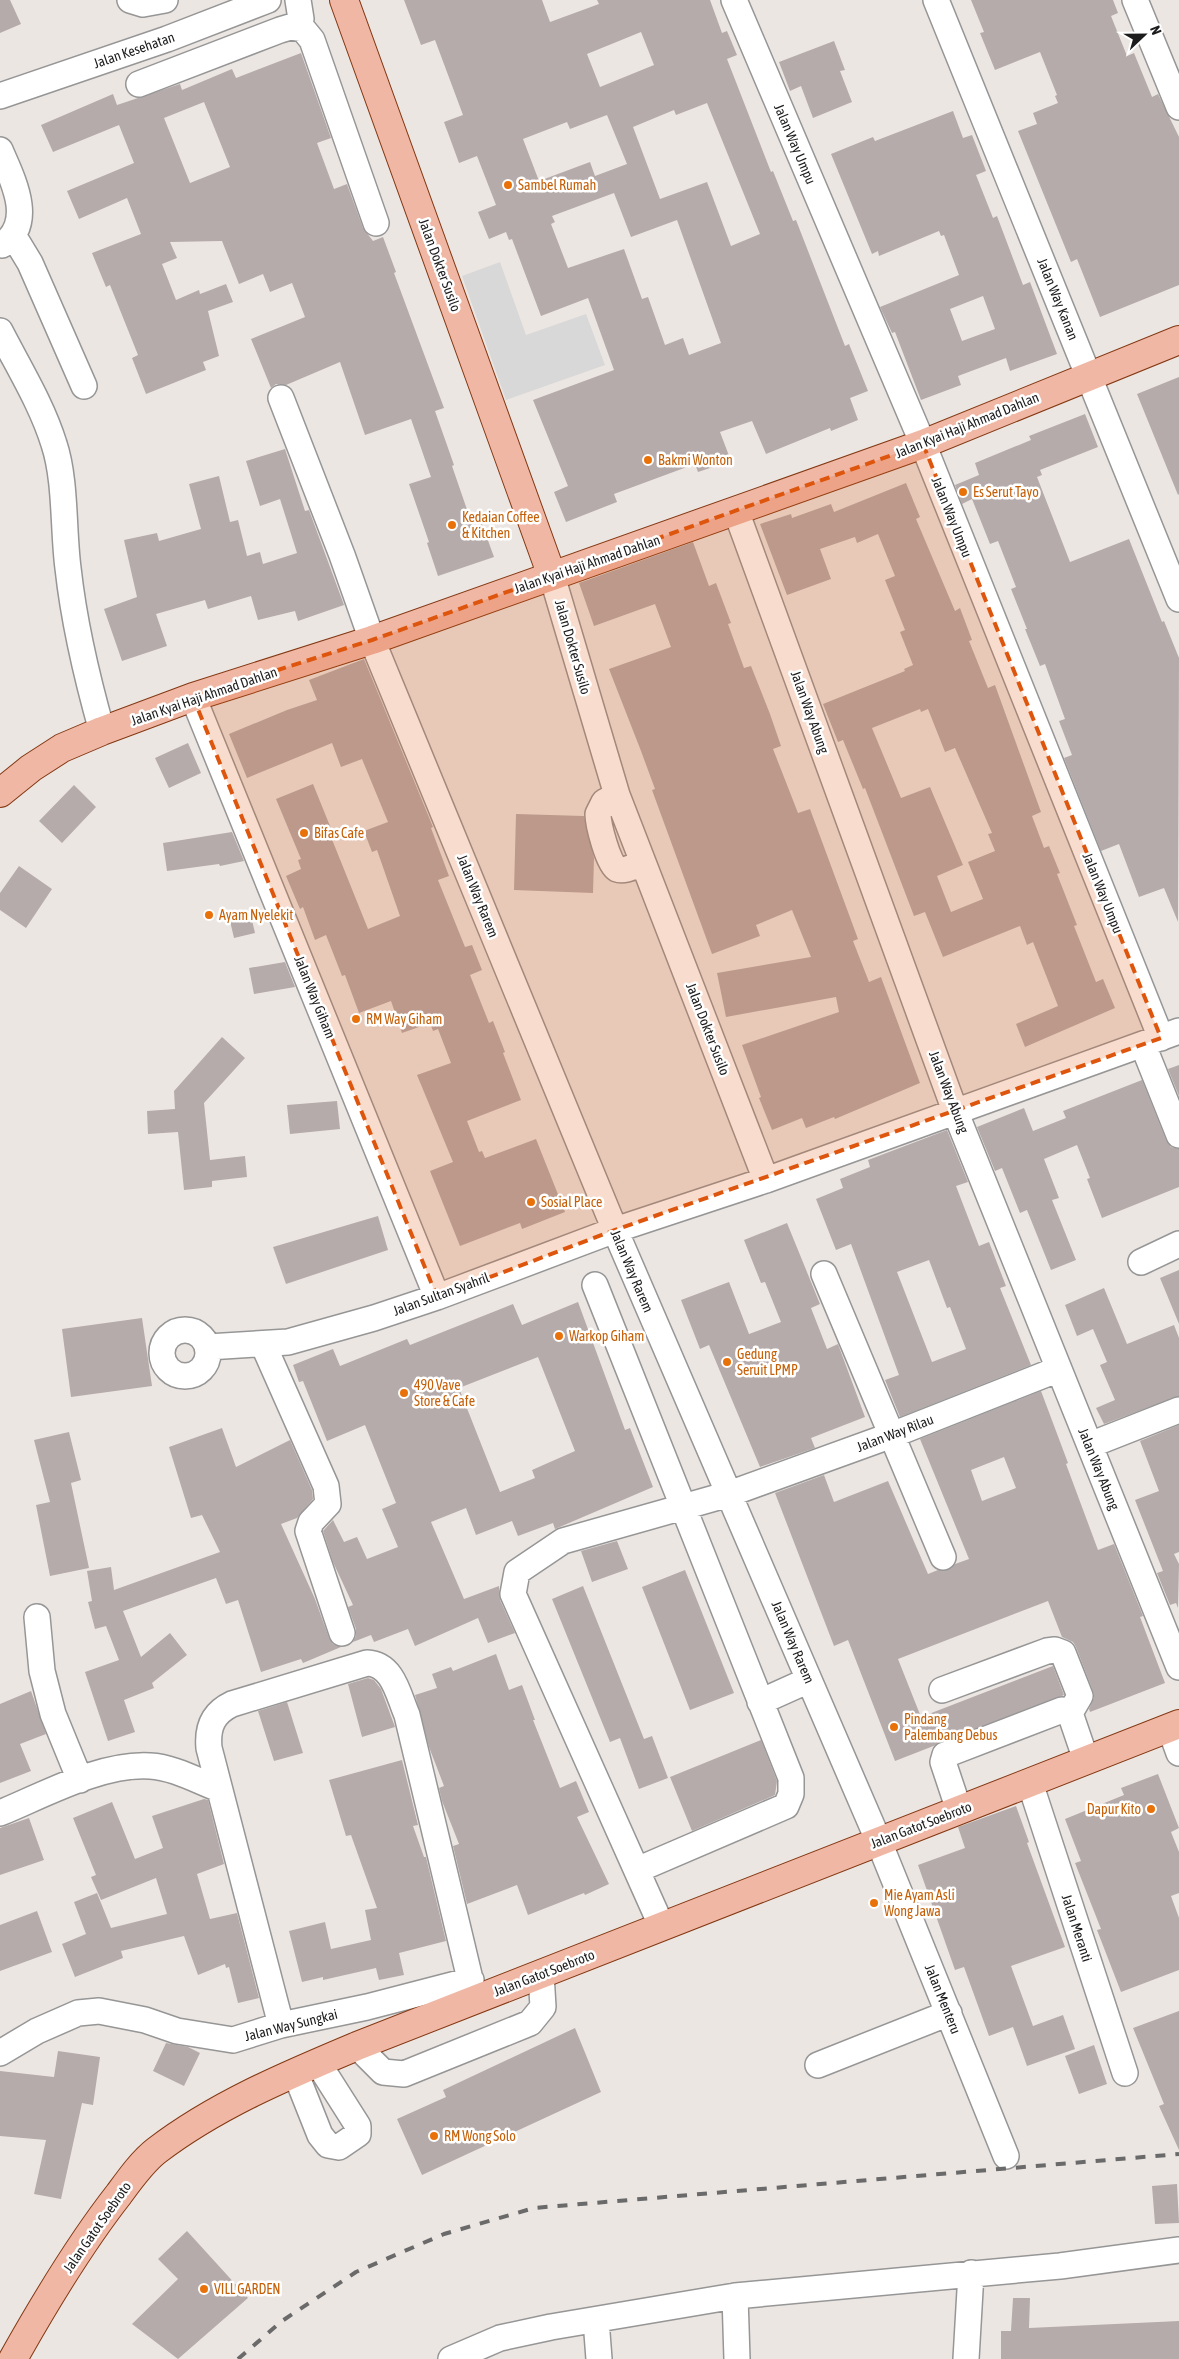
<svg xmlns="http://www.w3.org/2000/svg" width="1179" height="2359" viewBox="0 0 1179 2359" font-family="'Asap Condensed',sans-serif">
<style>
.parking{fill:#d8d8d8}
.building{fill:#b5abaa;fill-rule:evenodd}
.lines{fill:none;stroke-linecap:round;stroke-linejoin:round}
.minor-casing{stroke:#969696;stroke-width:28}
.major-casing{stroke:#833812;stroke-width:30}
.minor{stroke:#fff;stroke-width:25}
.major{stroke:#f0b7a5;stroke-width:28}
.rail{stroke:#6a6a6a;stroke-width:4;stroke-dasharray:10 10;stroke-linecap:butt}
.marked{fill:#de560d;fill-opacity:0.2;stroke:#de560d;stroke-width:4;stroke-dasharray:10 6;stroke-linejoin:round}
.food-dot{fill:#e8710a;stroke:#fff;stroke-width:2}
.labels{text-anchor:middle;stroke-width:5;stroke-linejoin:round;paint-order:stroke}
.street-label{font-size:14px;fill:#1c1c1c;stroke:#fff}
.food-label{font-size:14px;fill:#c56008;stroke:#fff;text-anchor:start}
</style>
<rect width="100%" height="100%" fill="#ece6e3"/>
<path class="parking" d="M500,262L526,335L586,314L605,365L506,400L462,276Z"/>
<path class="building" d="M0,0H10L21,24L0,33Z
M404,0H542L550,22L599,4L597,0H710L722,33L727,31L737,55L727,59L771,172L773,171L793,221L796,220L845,346L849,344L868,391L850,398L858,420L831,431L830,428L766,454L752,421L720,432L731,461L698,472L695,464L614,494L617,502L566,522L554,492L568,486L533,400L614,370L588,298L541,316L512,239L509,240L506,232L489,239L478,212L496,205L477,156L459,163L444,122L463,115L435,40L421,45ZM641,32L654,65L600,87L587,54ZM707,103L760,234L731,246L707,182L660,199L633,127L674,110L676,115ZM607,115L627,164L595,176L590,162L539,181L523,139L567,122L570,129ZM614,193L631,237L677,220L721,343L689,355L683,338L665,345L648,297L642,299L624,249L568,268L551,224L555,222L552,216Z
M971,0H1113L1118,13L1111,16L1127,56L1134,53L1152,97L1158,94L1179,137V285L1100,317L1077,259L1071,262L1018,131L1037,124L1033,113L1058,103L1055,96L1057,95L1040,52L995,70L980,33L984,32Z
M834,41L845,70L840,71L852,102L813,118L801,86L790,91L779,62Z
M301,53L331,138L317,143L334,189L347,184L363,228L373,241L383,237L396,272L394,273L444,408L435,411L454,465L452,466L473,527L482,524L494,557L438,576L427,543L429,542L409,484L431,477L411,419L365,435L340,362L286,385L276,384L271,388L251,339L305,317L292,283L270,292L263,274L239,284L222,241L170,242L177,258L162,264L176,300L199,290L200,294L226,284L233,302L208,311L219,356L203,362L206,370L146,394L132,358L138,355L110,285L106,287L92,253L141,234L127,198L79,219L67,191L134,163L119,125L53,152L41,125L113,94L117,105L180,84L182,90L232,69L236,78ZM204,102L230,167L190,183L164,118Z
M953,111L963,138L972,135L986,171L976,175L993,218L997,216L1023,285L1030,282L1057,354L1010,371L1006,358L958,376L961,385L921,400L895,332L892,333L880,307L959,275L944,235L941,236L939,231L879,256L878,251L872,254L831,154L873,137L875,141ZM983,296L995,329L962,341L950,309Z
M1179,377V494L1178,495L1137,394Z
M1085,414L1098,447L1040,470L1042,475L1037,477L1070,562L1129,539L1162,622L1164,621L1179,658L1178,922L1164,888L1139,897L1119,844L1101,851L1064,758L1072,755L1059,721L1065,719L1045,664L1040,666L1025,629H1027L1011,589L1016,587L998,541L990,544L972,499L962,504L955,485L979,475L975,463L1031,440L1029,436Z
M285,449L305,511L309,510L344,605L298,621L295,611L258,620L251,596L208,609L205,600L156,614L167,646L122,661L104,609L137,597L124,540L157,533L159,541L201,529L189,484L219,476L230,522L238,520L247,556L260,552L263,564L297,553L280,499L260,506L246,461Z
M906,483L920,517L916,519L955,611L960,608L972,640L969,641L988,688L995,685L1041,812L1032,816L1044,848L1049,846L1060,873L1057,874L1077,925L1074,926L1096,982L1103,979L1115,1008L1025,1047L1016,1024L1058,1006L1033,942L1027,945L1020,926L943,957L925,912L914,916L865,788L863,789L843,740L838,742L823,704L905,671L904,669L913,665L900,632L905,630L885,580L895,576L878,534L857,543L855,537L820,549L831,579L787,595L760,524L791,514L792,518L831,504L834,512ZM920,709L921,712L928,709L945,752L955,748L992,833L988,834L995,851L968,862L983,899L951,912L937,876L963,865L930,787L901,798L872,728Z
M693,542L709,586L716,583L731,623L728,624L744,668L751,666L770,714L781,746L773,749L798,813L810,809L858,939L853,941L869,982L881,977L920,1083L835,1119L834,1117L806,1128L802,1118L772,1130L759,1098L761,1097L742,1045L839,1012L836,997L726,1017L717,973L811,957L792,910L756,925L760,936L712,954L652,790L655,789L641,751L609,669L671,647L655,604L594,626L579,583Z
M364,659L433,827L431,828L449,876L438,880L465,947L472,945L482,970L470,975L489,1023L493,1021L505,1052L503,1053L521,1100L467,1121L479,1152L482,1151L485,1158L536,1139L565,1212L522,1229L520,1223L460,1246L430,1171L453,1162L417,1075L451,1063L438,1029L433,1031L430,1023L402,1033L391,1001L359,1013L345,975L342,976L326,935L315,940L303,907L300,909L286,876L301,869L298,860L301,859L276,799L313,784L332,831L329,832L368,929L400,916L377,850L372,852L364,831L388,822L362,759L341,767L332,743L247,778L229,734L287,710L317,700L309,680Z
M188,743L201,773L169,788L155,758Z
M74,785L96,807L62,843L39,821Z
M516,814L584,816L594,858L593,893L514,890Z
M232,832L244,861L220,866L219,864L167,871L163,843Z
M19,866L52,889L26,928L0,910V893Z
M251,916L255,933L234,938L230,921Z
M285,962L295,987L254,994L249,968Z
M222,1037L245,1058L204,1103L210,1160L245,1156L247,1177L212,1181V1187L184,1190L178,1132L148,1134L147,1111L175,1109L174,1091Z
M1179,1065V1096L1168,1069Z
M1142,1080L1166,1140L1171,1147L1179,1149V1187L1102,1218L1087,1179L1090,1178L1077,1145L1044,1159L1059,1198L1052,1200L1076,1260L1051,1270L1027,1210L1020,1213L1002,1168L995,1171L977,1127L1024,1108L1033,1131L1066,1118L1063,1111Z
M337,1101L340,1129L290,1134L287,1105Z
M947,1130L968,1182L956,1186L979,1246L989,1242L1006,1286L1000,1288L1031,1365L900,1417L885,1380L899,1375L851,1244L836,1250L816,1199L843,1188L840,1179L870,1167L868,1160ZM929,1260L947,1308L950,1307L966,1349L932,1362L897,1272Z
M378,1216L388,1250L286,1284L273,1247Z
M787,1223L820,1304L811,1308L827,1349L838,1344L865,1417L811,1438L815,1448L760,1467L709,1345L700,1349L681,1300L729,1282L749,1334L781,1322L765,1282L761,1283L744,1240Z
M1179,1270V1324L1160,1278Z
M1104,1288L1127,1344L1174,1325L1179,1338V1396L1104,1424L1096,1408L1115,1400L1100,1365L1107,1362L1093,1329L1077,1336L1065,1305Z
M578,1302L625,1430L630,1428L653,1487L555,1529L553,1523L518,1536L512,1521L476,1535L466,1508L431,1522L464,1599L499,1586L500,1600L515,1633L488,1643L478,1618L415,1646L408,1629L374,1642L371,1635L353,1642L356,1636V1629L348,1607L353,1605L333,1562L323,1531L333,1520L344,1542L357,1537L367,1559L398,1547L382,1509L396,1503L365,1425L327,1441L303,1381L299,1382L293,1365L333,1349L340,1366L407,1339L410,1345L513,1304L522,1325ZM538,1357L575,1451L532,1470L535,1478L500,1492L459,1388Z
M142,1318L152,1386L71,1397L62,1329Z
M1041,1391L1068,1463L1066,1464L1098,1550L1114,1544L1143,1616L1140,1617L1165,1683L1090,1712L1089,1709L1094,1698L1093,1691L1076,1647L1073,1642L1062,1637L1048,1601L898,1659L921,1717L1053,1666L1064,1695L895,1761L848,1640L834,1646L775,1493L824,1475L834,1502L888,1481L928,1574L938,1570H948L955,1564L969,1559L920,1439ZM1004,1457L1016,1488L982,1501L971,1470Z
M1179,1425V1552L1174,1554L1179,1564L1178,1608L1176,1603L1170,1605L1157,1573L1163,1571L1135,1500L1159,1491L1140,1441Z
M222,1428L236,1467L290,1440L312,1490L313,1499L297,1518L281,1524L315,1599L329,1638L333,1644L341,1647L303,1663L301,1659L261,1672L238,1600L226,1604L216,1578L123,1611L141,1657L170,1633L187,1655L152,1683L154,1688L124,1700L135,1732L108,1741L85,1672L119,1660L106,1626L95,1629L88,1602L92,1601L87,1571L111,1567L114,1590L220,1552L202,1515L191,1518L169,1447Z
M69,1432L81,1480L71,1483L89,1568L50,1576L36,1505L50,1502L34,1440Z
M617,1541L628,1569L592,1582L581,1551Z
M685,1570L734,1693L690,1710L642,1587Z
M583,1586L644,1739L652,1736L668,1778L639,1789L620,1738L610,1742L552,1599Z
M496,1654L509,1690L522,1685L535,1720H533L560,1788L576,1781L589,1812L577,1817L609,1884L585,1895L584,1893L528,1915L517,1885L467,1904L453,1846L459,1844L442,1801L439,1788L444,1786L429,1747L415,1695L437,1688L432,1674L451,1667L453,1671Z
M368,1678L374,1680L381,1689L395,1727L362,1737L348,1684Z
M31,1691L46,1734L20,1744L31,1771L0,1783V1704Z
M287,1702L303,1753L274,1761L258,1711Z
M761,1740L777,1781L775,1795L692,1831L670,1777Z
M402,1760L418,1825L413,1826L424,1857H426L446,1941L399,1953L404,1975L379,1980L376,1968L323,1980V1977L302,1982L289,1931L325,1922L331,1949L371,1940L365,1910L377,1908L351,1835L346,1836L329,1780Z
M1158,1774L1179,1828L1171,1832L1179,1852V1893L1171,1896L1179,1918V1970L1121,1992L1097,1930L1101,1929L1075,1863L1081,1861L1065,1819L1124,1795L1121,1788Z
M204,1799L208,1800L224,1864L197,1874L210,1919L237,1913L259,1998L238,2003L229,1967L226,1968L225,1964L198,1975L184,1936L121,1951L123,1958L75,1977L62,1944L86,1934L74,1902L97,1893L111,1928L167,1914L156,1878L101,1900L91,1877L96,1875L73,1818L112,1802L135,1859L163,1848L152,1816Z
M1016,1806L1029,1842L1027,1843L1065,1947L1011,1966L1033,2026L1063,2015L1075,2049L1027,2066L1013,2027L989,2036L964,1967L955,1970L918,1865L965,1848L958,1827Z
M29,1818L44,1860L0,1875V1828Z
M37,1911L52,1952L0,1971V1925Z
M1179,2011V2150L1159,2106L1164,2104L1133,2028Z
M575,2028L601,2092L422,2175L397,2119L446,2097L443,2090Z
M166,2043L188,2047L200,2053L184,2086L153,2071Z
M1094,2045L1107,2084L1079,2094L1065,2056Z
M58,2051L100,2057L93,2105L82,2103L61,2199L34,2194L46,2140L0,2136V2071L54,2077Z
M1177,2184L1179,2223L1155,2224L1152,2186Z
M187,2231L248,2298L178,2359L132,2324L178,2279L158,2259Z
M1013,2298H1030L1029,2328L1179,2321V2359H1001V2331H1011Z"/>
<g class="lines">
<g class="minor-casing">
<path id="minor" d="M130,0L143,4L165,0
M734,0L923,444L1161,1038
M936,0L1179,599
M1135,0L1179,107
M297,27L301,19L298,0
M139,84L280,30L290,27L303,29L312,40L376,223
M0,96L167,39L268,0
M0,150C12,178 36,223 2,245
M13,235L30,263L84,386
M0,331C19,368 42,405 54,444C66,480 63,530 68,568C74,623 87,678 102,731
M281,398L342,555L372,640L615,1230L879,1842L1006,2156
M736,511L955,1111L1179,1667
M552,576L617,795L766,1180
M193,697L437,1297
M617,795L604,802L598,814C598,824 608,864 617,869C625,872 636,865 643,863
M1143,1045L1179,1135
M1141,1262L1179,1244
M824,1274L943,1557
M595,1285L791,1778V1794L786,1806L637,1870
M162 1353a23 23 0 1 1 46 0a23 23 0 1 1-46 0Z
M263,1344L326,1486L328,1504L311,1522L308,1531L342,1633
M208,1347L288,1342L374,1318L437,1297L615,1230L766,1180L1179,1031
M1090,1445L1179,1410
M37,1617L42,1671L53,1714L80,1780
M942,1690L1047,1651L1055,1650L1063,1653L1080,1696L1070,1713
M760,1702L809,1680
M1170,1728L1179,1753
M1030,1783L1125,2073
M959,1810L943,1762L945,1755L1062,1710L1070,1713L1086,1760
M0,1813C44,1795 101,1763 150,1766C173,1767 198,1781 219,1789
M662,1927L513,1594L517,1572L563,1541L729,1494L892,1435L1059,1369
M281,2025L209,1748C207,1727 213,1713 232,1704L367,1663C393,1664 398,1694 407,1715L475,2000
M357,2046L383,2072L404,2074L530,2023L543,2007L541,1974
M0,2053L37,2031L78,2013L99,2011L145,2020L177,2031L233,2040L281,2025L367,2007L471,1980
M818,2065L949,2013
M295,2072L320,2135L328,2145L339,2147L358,2134V2126L318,2063
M735,2296L737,2359
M596,2320L599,2359
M451,2359L500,2338L551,2327L735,2296L1060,2266L1179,2250
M966,2359L971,2273"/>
</g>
<g class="major-casing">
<path id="major" d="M344,0L552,576
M0,793L31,768L62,748L102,731L193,697L372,640L923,444L1179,340
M13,2359C45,2302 79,2245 119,2194C130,2179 142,2162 156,2151C216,2105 288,2075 357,2046L1179,1724"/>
</g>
<use href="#minor" class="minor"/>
<use href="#major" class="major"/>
<path class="rail" d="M238,2359L282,2321L356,2272L444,2234L534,2208L1179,2154"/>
</g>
<path class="marked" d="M923,444L1161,1038L615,1230L437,1297L193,697L372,640Z"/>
<g class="food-dot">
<circle cx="508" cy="185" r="5"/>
<circle cx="648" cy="460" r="5"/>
<circle cx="963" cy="492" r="5"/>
<circle cx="452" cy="525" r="5"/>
<circle cx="304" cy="833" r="5"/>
<circle cx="209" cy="915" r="5"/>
<circle cx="356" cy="1019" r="5"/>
<circle cx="531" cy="1202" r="5"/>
<circle cx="559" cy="1336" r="5"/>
<circle cx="727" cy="1362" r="5"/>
<circle cx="404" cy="1393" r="5"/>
<circle cx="894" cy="1727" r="5"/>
<circle cx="1151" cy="1809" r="5"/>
<circle cx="874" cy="1903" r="5"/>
<circle cx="434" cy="2136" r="5"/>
<circle cx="204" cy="2289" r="5"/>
</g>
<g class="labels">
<g class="street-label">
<text transform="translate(134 50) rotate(-19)" y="5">Jalan Kesehatan</text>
<text transform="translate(795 144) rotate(67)" y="5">Jalan Way Umpu</text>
<text transform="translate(440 265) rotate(70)" y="5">Jalan Dokter Susilo</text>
<text transform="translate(1058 299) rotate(68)" y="5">Jalan Way Kanan</text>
<text transform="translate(967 425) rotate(-22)" y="5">Jalan Kyai Haji Ahmad Dahlan</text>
<text transform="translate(952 517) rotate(68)" y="5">Jalan Way Umpu</text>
<text transform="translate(587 564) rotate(-19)" y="5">Jalan Kyai Haji Ahmad Dahlan</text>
<text transform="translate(573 647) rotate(74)" y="5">Jalan Dokter Susilo</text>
<text transform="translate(204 696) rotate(-19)" y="5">Jalan Kyai Haji Ahmad Dahlan</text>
<text transform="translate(810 712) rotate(70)" y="5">Jalan Way Abung</text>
<text transform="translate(1103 893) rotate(68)" y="5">Jalan Way Umpu</text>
<text transform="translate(478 896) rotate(68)" y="5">Jalan Way Rarem</text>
<text transform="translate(315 997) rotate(68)" y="5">Jalan Way Giham</text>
<text transform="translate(708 1029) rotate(69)" y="5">Jalan Dokter Susilo</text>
<text transform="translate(949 1092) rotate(69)" y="5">Jalan Way Abung</text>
<text transform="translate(632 1271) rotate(67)" y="5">Jalan Way Rarem</text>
<text transform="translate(441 1294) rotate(-20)" y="5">Jalan Sultan Syahril</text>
<text transform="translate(895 1433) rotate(-21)" y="5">Jalan Way Rilau</text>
<text transform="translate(1099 1469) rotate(68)" y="5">Jalan Way Abung</text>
<text transform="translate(793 1642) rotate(67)" y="5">Jalan Way Rarem</text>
<text transform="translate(921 1825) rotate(-21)" y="5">Jalan Gatot Soebroto</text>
<text transform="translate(1077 1928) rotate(72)" y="5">Jalan Meranti</text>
<text transform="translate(544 1973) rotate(-21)" y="5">Jalan Gatot Soebroto</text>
<text transform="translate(943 1999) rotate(68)" y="5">Jalan Menteru</text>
<text transform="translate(291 2025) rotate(-14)" y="5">Jalan Way Sungkai</text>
<text transform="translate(97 2227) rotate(-55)" y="5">Jalan Gatot Soebroto</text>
</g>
<g class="food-label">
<text x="518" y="190">Sambel Rumah</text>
<text x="658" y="465">Bakmi Wonton</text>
<text x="973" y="497">Es Serut Tayo</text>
<text x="462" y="522">Kedaian Coffee<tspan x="462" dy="16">&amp; Kitchen</tspan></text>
<text x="314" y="838">Bifas Cafe</text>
<text x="219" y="920">Ayam Nyelekit</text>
<text x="366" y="1024">RM Way Giham</text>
<text x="541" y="1207">Sosial Place</text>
<text x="569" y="1341">Warkop Giham</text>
<text x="737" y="1359">Gedung<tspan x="737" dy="16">Seruit LPMP</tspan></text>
<text x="414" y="1390">490 Vave<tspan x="414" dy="16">Store &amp; Cafe</tspan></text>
<text x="904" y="1724">Pindang<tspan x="904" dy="16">Palembang Debus</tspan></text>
<text x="1141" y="1814" text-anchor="end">Dapur Kito</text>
<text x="884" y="1900">Mie Ayam Asli<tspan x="884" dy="16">Wong Jawa</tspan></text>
<text x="444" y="2141">RM Wong Solo</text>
<text x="214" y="2294">VILL GARDEN</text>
</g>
</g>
<g transform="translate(1144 35) rotate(68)" stroke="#ffffff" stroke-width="4" paint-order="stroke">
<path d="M0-4L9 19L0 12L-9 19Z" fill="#1c1c1c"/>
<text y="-8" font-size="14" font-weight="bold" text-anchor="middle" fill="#1c1c1c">N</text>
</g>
</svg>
